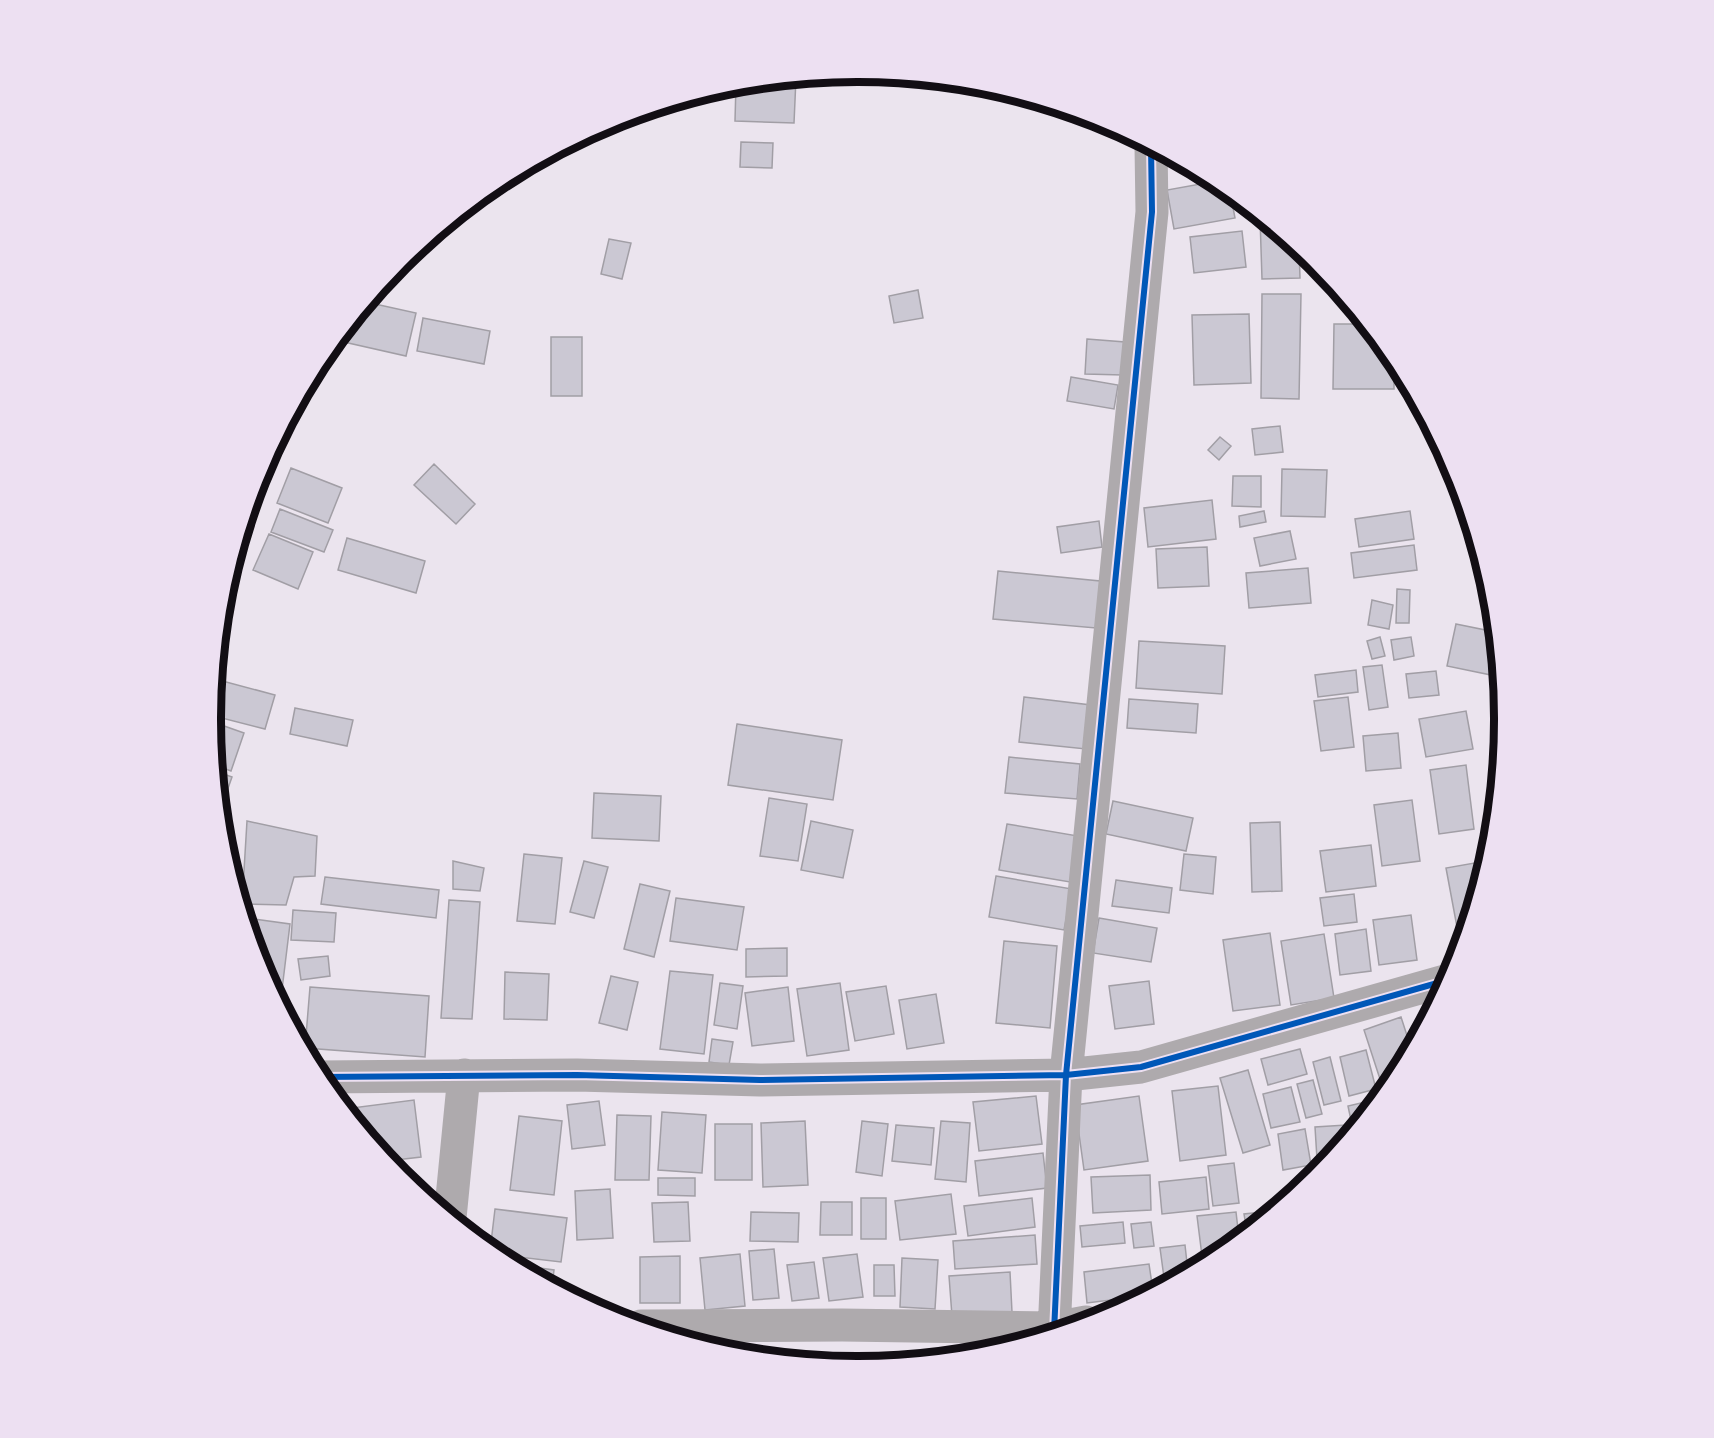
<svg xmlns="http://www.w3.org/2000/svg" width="1714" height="1438" viewBox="0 0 1714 1438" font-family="'Titillium Web',sans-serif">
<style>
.building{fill:#cbc8d3;stroke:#a19ea5;stroke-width:1.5}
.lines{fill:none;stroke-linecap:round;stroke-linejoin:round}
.minor{stroke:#aeaaad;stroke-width:33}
.cycleway-casing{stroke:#ede0f2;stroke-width:10}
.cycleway{stroke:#0057b8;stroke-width:6}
.rim{fill:none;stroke:#120e14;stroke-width:8}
</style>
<rect width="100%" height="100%" fill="#ebe4ee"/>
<path class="building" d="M796,78L794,123L735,121L736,84Z
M741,142L773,143L772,168L740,167Z
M1217,181L1230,192L1235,218L1174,229L1167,190Z
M1260,218L1299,248L1300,278L1262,279Z
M1242,231L1246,267L1194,273L1190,237Z
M609,239L631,243L622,279L601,274Z
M918,290L923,318L894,323L889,296Z
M1262,294H1301L1299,399L1261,398Z
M366,302L416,313L406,356L335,340Z
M1249,314L1251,383L1194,385L1192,315Z
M423,318L490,331L484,364L417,351Z
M1334,324H1366L1394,359V389H1333Z
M551,337H582V396H551Z
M1087,339L1125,342L1123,375L1085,374Z
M1071,377L1118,385L1114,409L1067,401Z
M1280,426L1283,452L1255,455L1252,429Z
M1220,437L1231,446L1219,460L1208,450Z
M434,464L475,504L456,524L414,485Z
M291,468L342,488L328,523L277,503Z
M1282,469L1327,470L1325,517L1281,516Z
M1233,476H1261V507L1232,506Z
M1212,500L1216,539L1148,547L1144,508Z
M280,509L333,530L324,552L271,532Z
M1264,511L1266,522L1240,527L1239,516Z
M1410,511L1414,539L1359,547L1355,519Z
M1099,521L1102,547L1061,553L1057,527Z
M1290,531L1296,559L1260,566L1254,538Z
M269,534L313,552L298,589L253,570Z
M347,538L425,561L416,593L338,570Z
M1414,545L1417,570L1354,578L1351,553Z
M1207,547L1209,586L1158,588L1156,549Z
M1308,568L1311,603L1249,608L1246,573Z
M998,571L1100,581L1096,628L993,619Z
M1397,589L1410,590L1409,623H1396Z
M1372,600L1393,605L1389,629L1368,625Z
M1456,624L1495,632L1499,664L1496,676L1447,666Z
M1380,637L1385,656L1372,659L1367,641Z
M1411,637L1414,656L1394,660L1391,640Z
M1139,641L1225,646L1222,694L1136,688Z
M1382,665L1388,707L1369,710L1363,667Z
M1356,670L1358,692L1318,697L1315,675Z
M1436,671L1439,695L1409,698L1406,674Z
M215,679L275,695L265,729L210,715Z
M1024,697L1091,705L1086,749L1019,742Z
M1348,697L1354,747L1321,751L1314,701Z
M1129,699L1198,704L1196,733L1127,728Z
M295,708L353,720L347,746L290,734Z
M1466,711L1473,749L1426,757L1419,719Z
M210,721L244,733L231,771L215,765Z
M737,724L842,740L833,800L728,785Z
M1398,733L1401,768L1366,771L1363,736Z
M1009,757L1080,764L1077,799L1005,793Z
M1466,765L1474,829L1439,834L1430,770Z
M1499,769L1495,810L1490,770Z
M215,771L232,777L219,814Z
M594,793L661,796L659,841L592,838Z
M769,798L807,804L798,861L760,856Z
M1412,800L1420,861L1382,866L1374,805Z
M1113,801L1193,818L1186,851L1106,834Z
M247,821L317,836L315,876L294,877L286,905L242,904Z
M811,821L853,830L843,878L801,870Z
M1280,822L1282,891L1252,892L1250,823Z
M1007,824L1078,836L1070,882L999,870Z
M1371,845L1376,886L1326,892L1320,851Z
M524,854L562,858L555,924L517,921Z
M1184,854L1216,857L1213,894L1180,890Z
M453,861L484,868L480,891L453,889Z
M584,861L608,867L594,918L570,912Z
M1480,862L1483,875L1467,925L1457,927L1446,868Z
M996,876L1072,889L1064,930L989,917Z
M325,877L439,890L436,918L321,904Z
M1116,880L1172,888L1169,913L1112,906Z
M640,884L670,891L654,957L624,949Z
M1354,894L1357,922L1324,926L1320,898Z
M676,898L744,907L737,950L670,941Z
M449,900L480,902L472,1019L441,1018Z
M293,910L336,913L334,942L291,940Z
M1411,915L1417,960L1379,965L1373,920Z
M247,918L290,924L280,1006L259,966L246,924Z
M1099,918L1157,928L1151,962L1093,953Z
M1366,929L1371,971L1340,975L1335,934Z
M1270,933L1280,1005L1233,1011L1223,940Z
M1324,934L1334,998L1291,1005L1281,941Z
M1004,941L1057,946L1050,1028L996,1023Z
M787,948V976L746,977V949Z
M328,956L330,976L301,980L298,959Z
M670,971L713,975L704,1054L660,1049Z
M505,972L549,974L547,1020L504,1019Z
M611,976L638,982L627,1030L599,1023Z
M1149,981L1154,1024L1115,1029L1109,986Z
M720,983L743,986L737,1029L714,1025Z
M840,983L849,1050L807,1056L797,989Z
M886,986L894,1034L855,1041L846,992Z
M310,987L429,996L425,1057L305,1048Z
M788,987L794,1041L752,1046L745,993Z
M936,994L944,1043L907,1049L899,1000Z
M1401,1017L1411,1048L1398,1074L1380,1079L1364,1030Z
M712,1039L733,1042L729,1065L709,1062Z
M1300,1049L1307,1074L1268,1085L1261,1059Z
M1366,1050L1376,1089L1349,1096L1340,1057Z
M1330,1057L1341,1101L1324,1105L1313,1062Z
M1248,1070L1270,1145L1243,1153L1220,1078Z
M1313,1080L1322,1114L1306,1118L1297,1084Z
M1218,1086L1226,1155L1180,1161L1172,1091Z
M1291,1087L1300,1122L1271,1128L1263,1094Z
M1036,1096L1042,1144L979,1151L973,1102Z
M1139,1096L1148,1161L1084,1170L1075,1105Z
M1378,1099L1353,1130L1348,1106Z
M414,1100L421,1157L387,1161L344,1109Z
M599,1101L605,1145L572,1149L567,1105Z
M662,1112L706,1115L702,1173L658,1170Z
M617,1115L651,1116L649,1180H615Z
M519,1116L562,1121L554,1195L510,1190Z
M805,1121L808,1185L763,1187L761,1123Z
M862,1121L888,1124L882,1176L856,1172Z
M941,1121L970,1123L966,1182L935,1179Z
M715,1124H752V1180H715Z
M896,1125L934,1128L931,1165L892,1161Z
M1346,1125L1347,1137L1329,1159H1317L1315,1127Z
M1305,1129L1311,1165L1283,1170L1278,1134Z
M1043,1153L1047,1188L979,1196L975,1161Z
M1234,1163L1239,1203L1213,1206L1208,1166Z
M1150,1175L1151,1210L1093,1213L1091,1177Z
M1206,1177L1209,1209L1162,1214L1159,1182Z
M658,1178H695V1196L658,1195Z
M610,1189L613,1238L577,1240L575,1191Z
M951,1194L956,1234L900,1240L895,1201Z
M861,1198H886V1239H861Z
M1032,1198L1035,1227L968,1236L964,1206Z
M688,1202L690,1241L654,1242L652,1203Z
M821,1202H852V1235H820Z
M495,1209L567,1218L561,1262L494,1254L490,1251Z
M1273,1211L1247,1232L1244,1214Z
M751,1212L799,1213L798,1242L750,1241Z
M1236,1212L1239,1238L1216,1257L1203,1264L1197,1216Z
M1123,1222L1125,1243L1082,1247L1080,1226Z
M1151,1222L1154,1246L1134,1248L1131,1224Z
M1035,1235L1037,1264L955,1269L953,1241Z
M1185,1245L1188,1272L1165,1285L1160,1248Z
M774,1249L779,1298L753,1300L749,1251Z
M740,1254L745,1306L705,1310L700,1258Z
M857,1254L863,1297L829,1301L823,1258Z
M680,1256V1303H640V1257Z
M902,1258L938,1260L935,1309L900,1307Z
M814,1262L819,1298L792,1301L787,1265Z
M510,1264L554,1270L552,1286Z
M1149,1264L1153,1291L1143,1296L1087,1303L1084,1272Z
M874,1265H894L895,1296H874Z
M1010,1272L1012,1312L952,1316L949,1276Z"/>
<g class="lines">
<path class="minor" d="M318,1077L577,1075L760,1080L1066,1075L1141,1067L1448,980
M450,1218L464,1075
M641,1326L842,1325L1054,1328L1086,1322
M1054,1332L1066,1075L1152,212L1151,146"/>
<g class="cycleway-casing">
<path id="cycleway" d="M318,1077L577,1075L760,1080L1066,1075L1141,1067L1448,980
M1054,1332L1066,1075L1152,212L1151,146"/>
</g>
<use href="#cycleway" class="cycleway"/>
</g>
<path d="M0 0H1714V1438H0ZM857 82H858A636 636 0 0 1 1494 718V720A636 636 0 0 1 858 1356H857A636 636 0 0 1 221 720V718A636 636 0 0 1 857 82Z" fill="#ede0f2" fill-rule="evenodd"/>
<path class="rim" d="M857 82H858A636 636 0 0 1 1494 718V720A636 636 0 0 1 858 1356H857A636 636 0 0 1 221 720V718A636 636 0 0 1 857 82Z"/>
</svg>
